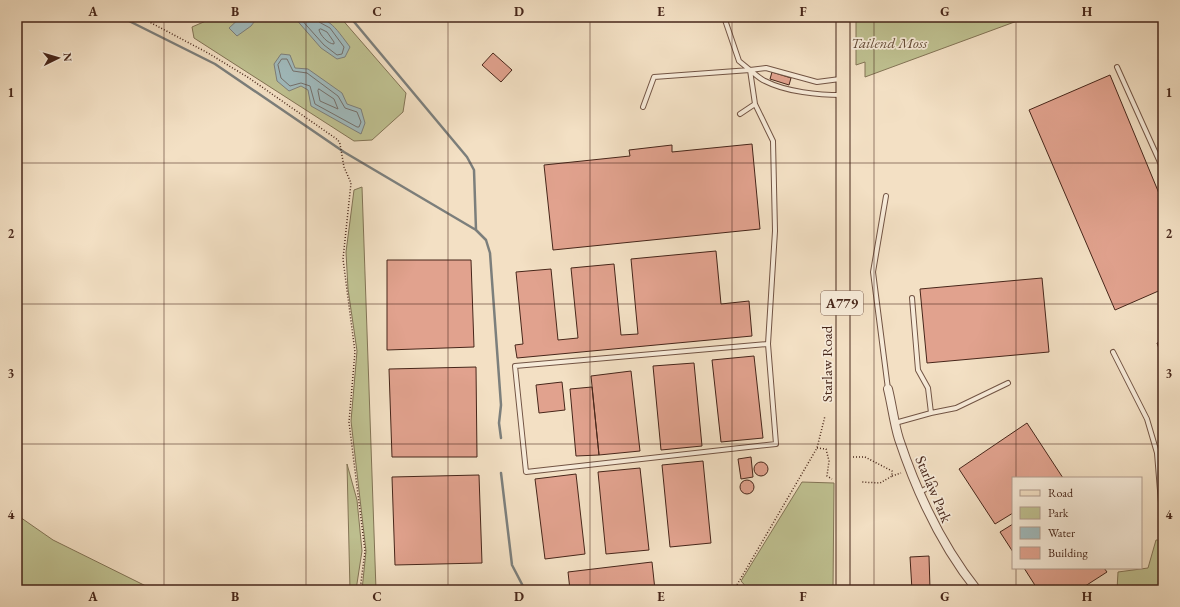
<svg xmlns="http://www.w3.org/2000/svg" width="1180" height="607" font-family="'EB Garamond',serif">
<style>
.green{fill:#bfc191;stroke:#837456}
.water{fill:#a0bbbe;stroke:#7c7f7c}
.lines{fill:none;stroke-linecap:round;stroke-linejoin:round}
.shore{stroke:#74706c;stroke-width:1}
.stream{stroke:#7c7f7c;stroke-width:2.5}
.building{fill:#e1a28e;stroke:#47261a}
.service-casing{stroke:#725444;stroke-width:6}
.minor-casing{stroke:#725444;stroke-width:10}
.primary-casing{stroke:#47261a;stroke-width:15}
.path{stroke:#47261a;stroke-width:1.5;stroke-dasharray:1 2;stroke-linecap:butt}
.service{stroke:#f7ebd9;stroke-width:4}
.minor{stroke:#f7ebd9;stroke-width:8}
.primary{stroke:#f3e0c4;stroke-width:13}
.grid{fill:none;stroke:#47261a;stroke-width:1;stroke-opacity:0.55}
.labels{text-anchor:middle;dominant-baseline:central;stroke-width:3.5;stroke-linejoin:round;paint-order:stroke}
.shield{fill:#f7ebd9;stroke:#7c6153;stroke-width:1}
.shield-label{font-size:14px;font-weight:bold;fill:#47261a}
.park-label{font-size:15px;font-style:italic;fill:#654d38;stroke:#f7ebd9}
.street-label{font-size:15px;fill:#47261a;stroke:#f7ebd9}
.neatline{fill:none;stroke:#47261a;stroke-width:1.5}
.grid-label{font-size:13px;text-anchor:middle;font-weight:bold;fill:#47261a}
</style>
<rect width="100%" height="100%" fill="#f3e0c4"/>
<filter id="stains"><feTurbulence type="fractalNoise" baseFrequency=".005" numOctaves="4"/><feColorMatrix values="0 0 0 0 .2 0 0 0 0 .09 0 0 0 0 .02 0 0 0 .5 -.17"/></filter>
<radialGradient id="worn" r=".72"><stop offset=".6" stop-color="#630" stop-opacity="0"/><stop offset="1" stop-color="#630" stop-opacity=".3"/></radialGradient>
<!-- green -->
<path class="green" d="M215,17H340L406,93L403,112L372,140L354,141L194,38L192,27Z
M856,17H1028L865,77V62L856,65Z
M362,187L376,590H362L366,551L351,421L357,351L348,289L346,252L354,190Z
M347,464L357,500L362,551L356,590H350Z
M802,482L834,483L833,590H749L741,581Z
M17,515L53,540L154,590H17Z
M1156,540H1163L1160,590H1117L1118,572L1148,568Z"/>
<!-- water -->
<path class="water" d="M241,17H258L251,26L237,36L229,28Z
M294,17C329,17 329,19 350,47L345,57L337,59L321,48Z
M281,54L290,55L295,68L308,69L342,93L347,104L361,109L365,123L361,134L311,106L308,90L301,86L289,91L277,81L274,64Z"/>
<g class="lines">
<!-- shore -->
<path class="shore" d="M299,17L324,45L337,55L342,54L344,47L330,28L319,22L317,17
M321,29L327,32L334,42V44C328,44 320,35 319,30Z
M282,59H287L293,71L307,73L338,96L345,108L357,112L361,122L359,127H357L315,104L310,86L301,83L290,86L281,78L278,65Z
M319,89L334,99L338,109L320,101L318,91Z"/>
<!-- stream -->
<path class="stream" d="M121,17L215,64L344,152L476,230
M350,17L467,157L474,170L476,230L486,240L490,253L501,405L499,423L501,438
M501,473L512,565L525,590"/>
</g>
<!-- building -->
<path class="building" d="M493,53L512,70L501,82L482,65Z
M772,72L791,78L789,85L770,79Z
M1110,75L1163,203V289L1115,310L1029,110Z
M752,144L760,229L553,250L544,165L630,156L629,150L672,145V152Z
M716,251L721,304L749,301L752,336L517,358L515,345L523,344L516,272L551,269L558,340L578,338L571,268L614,264L621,335L638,334L631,259Z
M387,260H471L474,347L387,350Z
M1042,278L1049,352L927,363L920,289Z
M1163,341V360L1157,343Z
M754,356L763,438L721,442L712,360Z
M694,363L702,446L661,450L653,366Z
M476,367L477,457H392L389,369Z
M631,371L640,451L599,455L591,376Z
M562,382L565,410L539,413L536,385Z
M592,387L599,455L576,456L570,389Z
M1027,423L1063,478H1013V513L995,524L959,469Z
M751,457L753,477L741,479L738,459Z
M703,461L711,543L670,547L662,465Z
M754 469a7 7 0 1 1 14 0a7 7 0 1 1-14 0Z
M640,468L649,550L606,554L598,472Z
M576,474L585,554L545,559L535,479Z
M479,475L482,563L395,565L392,477Z
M740 487a7 7 0 1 1 14 0a7 7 0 1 1-14 0Z
M1013,524V552L1000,532Z
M929,556L930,589L912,590L910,557Z
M652,562L655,590H570L568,572Z
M1024,568H1104L1107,572L1079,590H1038Z"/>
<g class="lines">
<defs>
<path id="service" d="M724,17L739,61L750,70L755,104L773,141L775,231L768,344L776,444L526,472L515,366L768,344
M1117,67L1163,169
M840,79L817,82L766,68L750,70C755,74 760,79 765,81C786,92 819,95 842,95
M643,107L654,77L750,70
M740,114L755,104
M886,196L873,272L888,389
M1113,352L1147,419L1157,453L1161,503H1163
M931,413L956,408L1008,383
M895,423L931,413L928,388L918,370L912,298
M920,492L935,484
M957,590L975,589"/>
<path id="minor" d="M888,389C892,405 894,423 899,439C917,493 941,545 977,590"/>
<path id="primary" d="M843,590V17"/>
</defs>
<!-- service casing -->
<use href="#service" class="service-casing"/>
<!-- minor casing -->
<use href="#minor" class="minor-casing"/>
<!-- primary casing -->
<use href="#primary" class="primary-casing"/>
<!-- path -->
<path class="path" d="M140,17L208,53L249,78L338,140L340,144L344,167L351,183L343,259L355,352L349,422L365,551L360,590
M817,448L826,449L829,461L827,476L832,479
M853,457H865L892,471V476L880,483L861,482
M892,476L901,473
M734,590L817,448L825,416"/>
<!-- service -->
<use href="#service" class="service"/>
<!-- minor -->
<use href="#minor" class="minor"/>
<!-- primary -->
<use href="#primary" class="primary"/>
</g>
<!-- grid -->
<path class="grid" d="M164,17V590M306,17V590M448,17V590M590,17V590M732,17V590M874,17V590M1016,17V478M17,163H1163M17,304H1163M17,444H1163M1016,568V590"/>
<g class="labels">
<!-- shield labels -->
<rect class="shield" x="821" y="291" width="42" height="24" rx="3"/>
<g class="shield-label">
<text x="842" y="303">A779</text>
</g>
<!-- park labels -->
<g class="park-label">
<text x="889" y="42">Tailend Moss</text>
</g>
<!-- street labels -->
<g class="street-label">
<text transform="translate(826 364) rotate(-90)">Starlaw Road</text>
<text transform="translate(934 489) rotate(67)">Starlaw Park</text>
</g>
</g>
<!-- margin -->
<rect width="1180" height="607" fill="none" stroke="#f3e0c4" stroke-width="44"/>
<!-- legend -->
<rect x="1012" y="477" width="130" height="92" fill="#f7ebd9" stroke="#b19c8d"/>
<rect x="1020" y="490" width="20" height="6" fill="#f3e0c4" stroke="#b19c8d"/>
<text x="1048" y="497" font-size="12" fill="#47261a">Road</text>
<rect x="1020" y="507" width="20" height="12" fill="#bfc191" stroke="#b19c8d"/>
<text x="1048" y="517" font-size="12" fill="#47261a">Park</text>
<rect x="1020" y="527" width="20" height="12" fill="#a0bbbe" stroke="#b19c8d"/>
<text x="1048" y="537" font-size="12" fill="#47261a">Water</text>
<rect x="1020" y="547" width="20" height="12" fill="#e1a28e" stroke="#b19c8d"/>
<text x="1048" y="557" font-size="12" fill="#47261a">Building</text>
<!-- north arrow -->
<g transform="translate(58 58) rotate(85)" stroke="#f7ebd9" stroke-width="3" paint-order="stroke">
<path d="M0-3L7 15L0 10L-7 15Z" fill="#47261a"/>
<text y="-6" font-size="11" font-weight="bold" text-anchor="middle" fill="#47261a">N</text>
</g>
<rect x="22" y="22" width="1136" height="563" class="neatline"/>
<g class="grid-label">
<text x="93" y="16">A</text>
<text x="235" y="16">B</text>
<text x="377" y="16">C</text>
<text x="519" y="16">D</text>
<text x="661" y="16">E</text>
<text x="803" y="16">F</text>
<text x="945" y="16">G</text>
<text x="1087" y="16">H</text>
<text x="11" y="97">1</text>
<text x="1169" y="97">1</text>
<text x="11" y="238">2</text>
<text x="1169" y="238">2</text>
<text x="11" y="378">3</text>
<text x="1169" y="378">3</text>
<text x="11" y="519">4</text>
<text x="1169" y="519">4</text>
<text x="93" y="601">A</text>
<text x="235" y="601">B</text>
<text x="377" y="601">C</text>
<text x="519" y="601">D</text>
<text x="661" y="601">E</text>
<text x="803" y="601">F</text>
<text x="945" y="601">G</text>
<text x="1087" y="601">H</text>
</g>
<rect width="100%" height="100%" filter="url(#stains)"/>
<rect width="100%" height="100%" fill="url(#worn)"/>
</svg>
